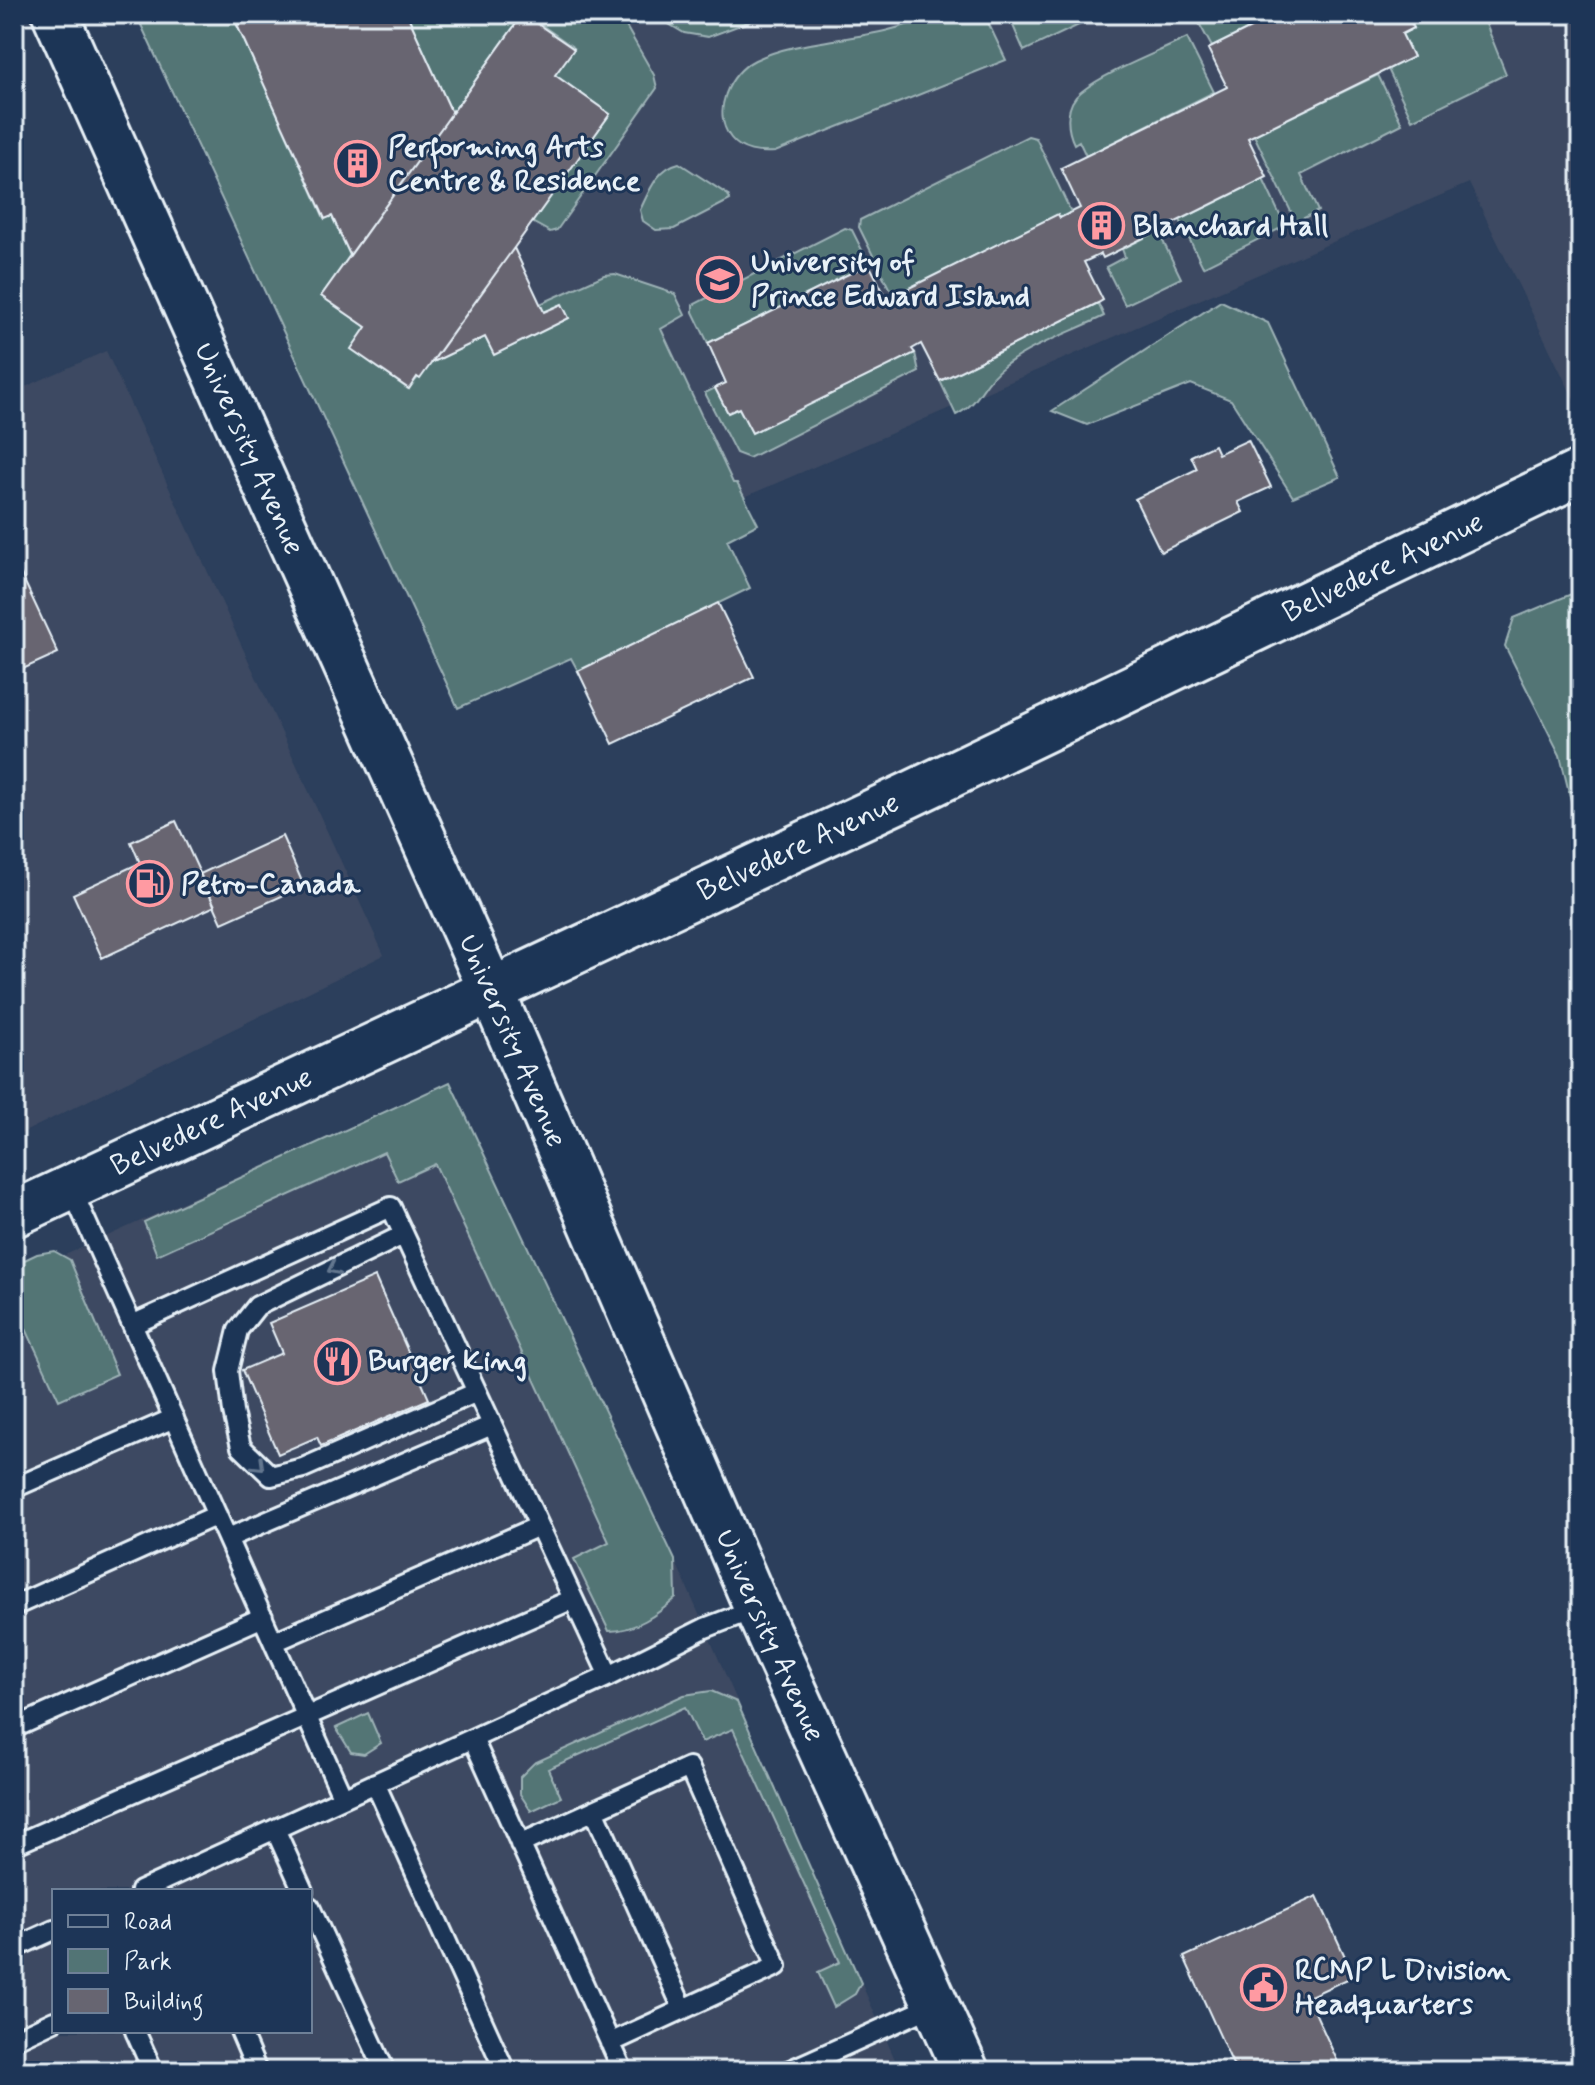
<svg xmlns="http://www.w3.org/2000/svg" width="1595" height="2085" font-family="Mynerve,sans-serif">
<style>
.built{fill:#3e4a62;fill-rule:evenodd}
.green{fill:#527475;stroke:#9db2b6;stroke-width:2}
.building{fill:#676571;stroke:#e8f1f8;stroke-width:2}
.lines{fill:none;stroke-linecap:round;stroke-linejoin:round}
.lane-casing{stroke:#e8f1f8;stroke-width:24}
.secondary-casing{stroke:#e8f1f8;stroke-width:50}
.primary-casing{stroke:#e8f1f8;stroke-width:50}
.lane{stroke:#1d3557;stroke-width:18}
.secondary{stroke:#1d3557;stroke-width:44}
.primary{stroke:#1d3557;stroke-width:44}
.oneway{stroke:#64778f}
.labels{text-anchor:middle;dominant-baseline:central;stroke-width:6;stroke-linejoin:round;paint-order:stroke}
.poi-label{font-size:30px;font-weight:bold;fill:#e8f1f8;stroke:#1d3557;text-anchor:start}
.street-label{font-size:30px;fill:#e8f1f8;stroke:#1d3557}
</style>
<rect width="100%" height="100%" fill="#2c3f5c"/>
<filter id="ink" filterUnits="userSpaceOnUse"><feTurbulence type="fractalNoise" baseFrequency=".0125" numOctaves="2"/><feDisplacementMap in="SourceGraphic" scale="16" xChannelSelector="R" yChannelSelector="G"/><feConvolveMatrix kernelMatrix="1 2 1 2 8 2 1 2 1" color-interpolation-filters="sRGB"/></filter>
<g filter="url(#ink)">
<!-- built -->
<path class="built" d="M137,14H1581V414L1469,183L689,521L436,646Z
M106,351L384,955L14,1137V392Z
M450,1082L675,1560L900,2071H14V1278ZM54,1891H310V2031H54Z"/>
<!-- green -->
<path class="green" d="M136,14H232L324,218L332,216L350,255L321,296L366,327L352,349L408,389L431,363L485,337L494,355L569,318L562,304L544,312L540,304L604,275L615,274L675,294L685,315L661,329L733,483H737L758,524L727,540L750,588L578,671L571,658L458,708Z
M407,14H523L452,113Z
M526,14H619L654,75L657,88L557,230L550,232L532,222L610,114L555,75L574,48Z
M652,14H842L751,21L708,37L684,33Z
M933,14H984L1006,60L775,152C759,153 742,152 731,138C711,112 729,73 755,60C808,35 877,43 933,14Z
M1008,14H1102L1024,51Z
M1194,14H1279L1212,47Z
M1407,14H1482L1506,74L1412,120L1388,69L1413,56L1402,34L1414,28Z
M1187,38L1214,92L1086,156L1079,141L1074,144C1066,128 1065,104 1081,92C1106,72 1157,53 1187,38Z
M1378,75L1402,124L1301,175L1318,211L1296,222L1254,135Z
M1028,136L1036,138L1071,212L1060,218L1057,215L897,294L889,288L859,227L860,220Z
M679,163L728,195L730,200L674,229L656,230L643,221L640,210C649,192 657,168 679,163Z
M1263,179L1285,226L1203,267L1180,220Z
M845,228L852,230L869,264L708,343L693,312V305Z
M1158,231L1181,278L1125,305L1106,267L1125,257L1122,249Z
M1221,301L1268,323L1340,477L1293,497L1231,400L1191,384L1087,425L1052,411Z
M1098,303L1104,316C1072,332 1031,345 1003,367C981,383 982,402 956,415L940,381Z
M915,353L919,372L749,458L736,453L705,393L715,388L728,413L739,408L752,433Z
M1581,590V1111L1578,1110L1575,817L1560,755L1505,646L1514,618Z
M450,1082L675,1560L676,1598C658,1614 635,1631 609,1631L574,1559L609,1542L435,1164L398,1181L384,1152L157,1255L144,1222Z
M54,1251L70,1260L117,1374L59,1400L21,1318L14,1321V1265L37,1254Z
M711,1691L737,1702L861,1983L855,1994L834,2007L818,1972L840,1962L733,1729L702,1742L685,1707L548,1769L561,1797L531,1811L520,1794V1777L534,1763L684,1695Z
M368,1713L381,1743L364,1754L351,1752L336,1728Z"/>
<!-- building -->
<path class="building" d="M232,14H262L237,25Z
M262,14H407L452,113L350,255L332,216L325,219L237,25Z
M523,14L574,49L555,75L610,114L420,379L417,377L409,389L351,349L366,327L321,296Z
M1279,14H1407L1414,28L1402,34L1413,57L1248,138L1267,177L1103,258L1101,254L1084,262L1103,300L1098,303L940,381L921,344L912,349L915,353L752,433L739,408L728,413L715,388L726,383L708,343L869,264L889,303L899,298L897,294L1058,214L1060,218L1080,208L1061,168L1227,87L1208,49Z
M514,248L544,312L562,304L569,318L494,355L485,337L431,363Z
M1248,440L1271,487L1238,502L1243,512L1161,552L1135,499L1197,469L1191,456L1214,445L1218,454Z
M14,559L58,653L14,673Z
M718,603L754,677L613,744L578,671Z
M176,821L215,906L102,958L73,894L140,863L131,842Z
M282,836L304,886L222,923L200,874Z
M375,1277L429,1399L321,1446L317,1437L278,1454L242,1370L282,1353L269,1323Z
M1317,1896L1354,1976L1308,1997L1342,2071H1236L1184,1957Z"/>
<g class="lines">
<defs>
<path id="lane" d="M71,1188L343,1798
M403,1235L257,1306L238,1330L228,1371L233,1412L241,1447L271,1476L303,1468L477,1392
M132,1325L391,1207L609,1676
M14,1488L174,1418
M228,1538L492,1425
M14,1606L217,1515
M274,1642L539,1526
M14,1728L263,1617
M473,1739L623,2071
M375,1783L505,2071
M594,1810L683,2009
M275,1829L303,1891
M520,1844L689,1767L777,1966L610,2043
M14,1845L573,1599
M140,1891L609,1676L705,1628L757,1608
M310,1907L385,2071
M14,1948L54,1930
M135,2031L153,2071
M240,2031L257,2071
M14,2040L54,2021
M788,2071L813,2060
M818,2071L813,2060L937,2004"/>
<g id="secondary">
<path id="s1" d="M14,1214L909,795L1581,472"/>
</g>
<g id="primary">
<path id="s2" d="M55,14L492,992L757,1608L966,2071"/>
</g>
</defs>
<!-- lane casing -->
<use href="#lane" class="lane-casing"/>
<!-- secondary casing -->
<use href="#secondary" class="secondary-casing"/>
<!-- primary casing -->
<use href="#primary" class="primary-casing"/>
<!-- lane -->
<use href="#lane" class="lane"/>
<!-- secondary -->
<use href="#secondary" class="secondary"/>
<!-- primary -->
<use href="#primary" class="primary"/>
</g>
<!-- one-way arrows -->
<defs><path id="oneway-chevron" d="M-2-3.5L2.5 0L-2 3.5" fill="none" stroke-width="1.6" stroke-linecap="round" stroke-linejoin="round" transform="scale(2)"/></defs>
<g class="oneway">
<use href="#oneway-chevron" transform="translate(333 1269) rotate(154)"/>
<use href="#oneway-chevron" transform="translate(259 1465) rotate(44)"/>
</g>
</g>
<!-- icons -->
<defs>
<symbol id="building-ring" viewBox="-11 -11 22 22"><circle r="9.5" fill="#1d3557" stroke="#ff9aa2" stroke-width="1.5"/><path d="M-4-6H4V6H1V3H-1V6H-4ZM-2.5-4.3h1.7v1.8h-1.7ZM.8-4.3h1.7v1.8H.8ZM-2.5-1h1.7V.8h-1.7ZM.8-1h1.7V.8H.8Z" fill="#ff9aa2"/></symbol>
<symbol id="university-ring" viewBox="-11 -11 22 22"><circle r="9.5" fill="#1d3557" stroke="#ff9aa2" stroke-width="1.5"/><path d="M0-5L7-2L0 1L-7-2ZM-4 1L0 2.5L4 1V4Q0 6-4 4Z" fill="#ff9aa2"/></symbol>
<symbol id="fuel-ring" viewBox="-11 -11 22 22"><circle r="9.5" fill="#1d3557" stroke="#ff9aa2" stroke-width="1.5"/><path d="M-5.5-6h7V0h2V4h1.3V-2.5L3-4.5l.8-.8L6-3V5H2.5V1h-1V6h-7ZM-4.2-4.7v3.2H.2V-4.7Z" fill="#ff9aa2"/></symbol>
<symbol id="restaurant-ring" viewBox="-11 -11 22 22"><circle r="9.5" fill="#1d3557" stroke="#ff9aa2" stroke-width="1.5"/><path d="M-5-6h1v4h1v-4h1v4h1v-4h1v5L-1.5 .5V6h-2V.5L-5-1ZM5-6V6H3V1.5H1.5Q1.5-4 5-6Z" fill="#ff9aa2"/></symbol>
<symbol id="civic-ring" viewBox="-11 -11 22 22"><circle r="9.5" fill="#1d3557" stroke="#ff9aa2" stroke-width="1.5"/><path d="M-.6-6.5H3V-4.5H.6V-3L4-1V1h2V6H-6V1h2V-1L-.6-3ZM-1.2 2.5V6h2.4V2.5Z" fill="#ff9aa2"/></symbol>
</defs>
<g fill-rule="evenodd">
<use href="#building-ring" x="332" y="138" width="51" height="51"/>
<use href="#building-ring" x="1076" y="200" width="51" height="51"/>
<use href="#university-ring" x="694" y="254" width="51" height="51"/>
<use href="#fuel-ring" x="124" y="858" width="51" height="51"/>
<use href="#restaurant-ring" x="312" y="1336" width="51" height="51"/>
<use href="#civic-ring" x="1238" y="1962" width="51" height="51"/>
</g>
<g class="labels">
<!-- poi labels -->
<g class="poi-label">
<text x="388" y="147">Performing Arts<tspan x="388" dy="34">Centre &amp; Residence</tspan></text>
<text x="1133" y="226">Blanchard Hall</text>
<text x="751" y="262">University of<tspan x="751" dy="34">Prince Edward Island</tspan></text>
<text x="181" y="884">Petro-Canada</text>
<text x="368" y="1361">Burger King</text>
<text x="1295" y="1970">RCMP L Division<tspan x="1295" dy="34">Headquarters</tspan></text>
</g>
<!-- street labels -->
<g class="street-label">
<text stroke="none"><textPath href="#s2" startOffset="476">University Avenue</textPath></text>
<text stroke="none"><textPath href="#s1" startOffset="1514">Belvedere Avenue</textPath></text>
<text stroke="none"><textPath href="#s1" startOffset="866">Belvedere Avenue</textPath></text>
<text stroke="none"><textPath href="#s2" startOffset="1124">University Avenue</textPath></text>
<text stroke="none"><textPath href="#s1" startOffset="218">Belvedere Avenue</textPath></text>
<text stroke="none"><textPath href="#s2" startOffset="1772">University Avenue</textPath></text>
</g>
</g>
<!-- margin -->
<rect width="1595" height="2085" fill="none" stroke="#1d3557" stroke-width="48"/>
<rect x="24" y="24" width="1547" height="2037" fill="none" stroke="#e8f1f8" stroke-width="3" filter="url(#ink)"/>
<!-- legend -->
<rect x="52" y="1889" width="260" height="144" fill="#1d3557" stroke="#6e8097" stroke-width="2"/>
<rect x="68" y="1915" width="40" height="12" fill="#1d3557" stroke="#6e8097" stroke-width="2"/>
<text x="124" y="1929" font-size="24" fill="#e8f1f8">Road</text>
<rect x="68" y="1949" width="40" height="24" fill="#527475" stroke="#6e8097" stroke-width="2"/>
<text x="124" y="1969" font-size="24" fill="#e8f1f8">Park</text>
<rect x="68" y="1989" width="40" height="24" fill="#676571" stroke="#6e8097" stroke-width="2"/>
<text x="124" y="2009" font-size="24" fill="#e8f1f8">Building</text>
</svg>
